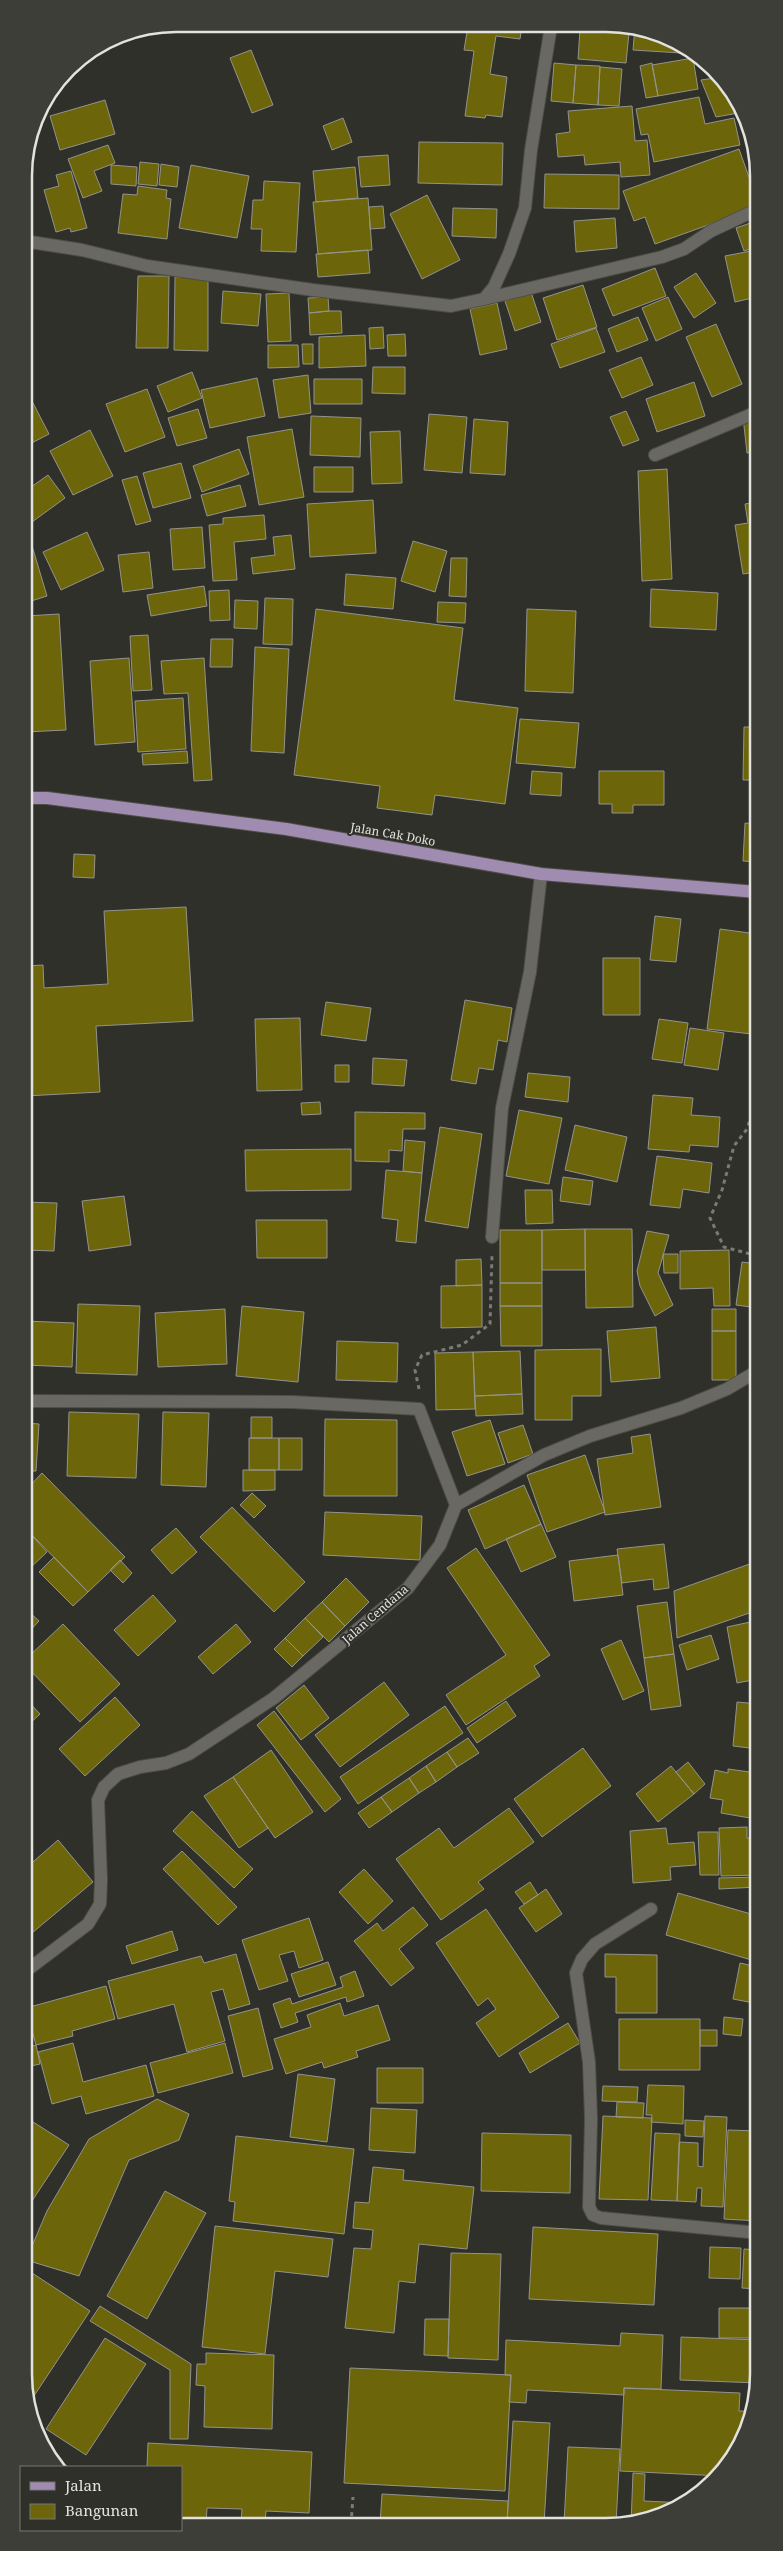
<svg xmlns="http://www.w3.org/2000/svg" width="783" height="2551" font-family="'Noto Serif',serif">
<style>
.building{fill:#6c650a;stroke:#93938c}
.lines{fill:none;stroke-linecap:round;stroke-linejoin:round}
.minor-casing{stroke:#4d4d47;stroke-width:14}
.primary-casing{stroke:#4d4d47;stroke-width:14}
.path{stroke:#7b7b76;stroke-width:3;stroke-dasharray:4 4;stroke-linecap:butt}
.minor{stroke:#696862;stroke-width:12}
.primary{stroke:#a08bb1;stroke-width:12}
.labels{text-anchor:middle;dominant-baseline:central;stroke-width:4;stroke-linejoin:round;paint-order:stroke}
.street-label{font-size:12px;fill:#e2e2de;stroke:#30302a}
.rim{fill:none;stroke:#e2e2de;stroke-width:2.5}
</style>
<rect width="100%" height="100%" fill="#30302a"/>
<!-- building -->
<path class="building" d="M224,24H242L226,30Z
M468,26H522L520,39L496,36L490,74L507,77L502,117L486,115L485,118L465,116L474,51L464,50Z
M635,27L682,44L681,53L633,50Z
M580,30L629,33L626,63L578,59Z
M251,50L273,105L252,113L230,58Z
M693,58L698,89L658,96L652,65Z
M554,63L576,65L573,103L551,101Z
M652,63L658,96L646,98L640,66Z
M576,65L600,66L598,105L573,103Z
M600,67L622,69L619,106L598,105Z
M721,77L743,108L744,112L716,117L701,80Z
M58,83L61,91L51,95Z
M699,97L705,124L734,118L740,145L654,162L648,134L641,135L636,109Z
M105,100L115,134L60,150L50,116Z
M632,106L635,141L647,140L650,175L621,177L620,162L585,165L584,155L558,157L556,134L570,132L568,111Z
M343,118L352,142L332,150L323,126Z
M751,131L756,147V156H752Z
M419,142L503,143L502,185L418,183Z
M108,145L115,163L94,171L102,191L83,198L68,159Z
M739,149L756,197V208L655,244L645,217L634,221L623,191Z
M388,155L390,185L361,187L358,157Z
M140,162L159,164L157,186L138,184Z
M161,164L179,167L177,187L159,185Z
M111,165L137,167L136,186L111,184Z
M191,165L249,176L237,238L179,228Z
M355,167L358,198L316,202L313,171Z
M71,171L87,228L71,232L70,228L56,232L44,190L59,186L56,175Z
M545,174L619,175V209L544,208Z
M264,181L300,183L296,252L261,251L262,229H251L253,200H263Z
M138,186L167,190L166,198L171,199L167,239L118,233L123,194L137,195Z
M427,195L460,260L422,279L390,214Z
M368,198L372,250L318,254L313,202Z
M383,206L385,228L370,229L369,207Z
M453,208L497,209L496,238L452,236Z
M615,218L617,248L576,252L574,221Z
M756,221V247L744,251L736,228Z
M368,250L370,273L318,277L316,254Z
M756,250L757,297L735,302L725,256Z
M655,268L666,296L613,316L602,289Z
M696,273L716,303L694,318L674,287Z
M138,276H169L168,348H136Z
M175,277L208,278V351L174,350Z
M583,285L597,327L557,340L543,298Z
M223,291L261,294L258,326L221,323Z
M531,292L541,322L515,331L505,301Z
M289,293L291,341L268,342L266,294Z
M328,297L329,311L309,313L308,298Z
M668,297L682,329L656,341L642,308Z
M497,303L507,349L480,355L470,309Z
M329,311H341L342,333L310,335L309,313Z
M638,317L648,340L617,352L608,329Z
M716,324L742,384L712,397L686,337Z
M383,327L384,348L370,349L369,328Z
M596,328L605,352L560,368L551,344Z
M405,334L406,356H388L387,335Z
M365,335L366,366L319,368V337Z
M302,344H313V364H303Z
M268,345H298L299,367L268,368Z
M641,357L653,385L622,398L609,370Z
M373,367H405V394L372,393Z
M192,372L202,398L168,412L157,386Z
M308,375L311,413L279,418L273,380Z
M257,378L265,416L210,428L201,390Z
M314,379H362V404H314Z
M694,382L705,416L657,432L646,399Z
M147,389L165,437L125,452L106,404Z
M32,401L49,434L24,447V405Z
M198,409L207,438L177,446L168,418Z
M626,411L639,440L623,446L610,417Z
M429,414L467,417L462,473L424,470Z
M311,416L361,418L360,457L310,455Z
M757,416V452L747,453L743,417Z
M474,419L508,422L505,475L470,473Z
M292,429L304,497L259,505L247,437Z
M90,430L113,476L73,495L50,451Z
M400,431L402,483L372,484L370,432Z
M239,449L249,474L202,492L193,466Z
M181,463L191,498L153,508L143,473Z
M314,467H353V492H314Z
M667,469L672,579L642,581L638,471Z
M48,475L65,498L32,522L24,512V492Z
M137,476L151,521L136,525L122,480Z
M240,485L246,506L207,516L201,495Z
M373,500L376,553L310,557L307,504Z
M757,502V572L743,574L735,525L748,523L745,504Z
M264,515L266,539L234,542L237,580L213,581L209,525L223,524V518Z
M202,527L205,568L173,570L170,529Z
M27,529L47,596L25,603L24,530Z
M87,532L104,570L61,590L43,552Z
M291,535L295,569L253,574L251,558L275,555L273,537Z
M413,541L447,551L435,592L401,581Z
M149,552L153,588L123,592L118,555Z
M451,558H467L466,597L449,596Z
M346,574L396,578L393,609L344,605Z
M204,586L207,606L151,616L147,595Z
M651,589L718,593L716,630L650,627Z
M229,590L230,620L210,621L209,591Z
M265,598L293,599L292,645L263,644Z
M235,600L258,601L257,629L234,628Z
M438,602L466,603L465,623L437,622Z
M316,609L463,628L454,700L518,708L505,804L435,795L432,815L377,808L380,786L294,775Z
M527,609L576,611L573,693L525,691Z
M59,614L66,730L25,732V665H29L26,616Z
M148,635L152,690L133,691L130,636Z
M211,639H233L232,667H210Z
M255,647L289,649L284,753L251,751Z
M129,658L135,742L95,745L90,661Z
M204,658L212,780L194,781L188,693L164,694L161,661Z
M183,698L186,749L138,752L135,701Z
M520,719L579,723L575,768L516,763Z
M744,727H757V780H743Z
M187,751L188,763L143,765L142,754Z
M532,771L562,773L561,796L530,794Z
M599,771H664V805H633V813H612V804H599Z
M745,823L757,824V862L743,861Z
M74,854L95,855L94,878L73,877Z
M186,907L193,1021L96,1026L100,1092L25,1096V966L43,965L44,988L108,984L104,911Z
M655,916L681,919L676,962L650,960Z
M720,929L757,934V1001L752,1034L707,1029Z
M603,958H640V1015H603Z
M465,1000L512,1008L507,1042L498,1040L493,1070L479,1068L476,1084L451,1080Z
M326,1002L371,1008L366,1041L321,1035Z
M300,1018L302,1090L257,1091L255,1019Z
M659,1019L688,1023L682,1063L652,1059Z
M690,1028L724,1033L718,1070L684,1065Z
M373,1058L407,1060L404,1086L372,1084Z
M335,1065H349V1082H335Z
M528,1073L570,1077L568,1102L525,1097Z
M653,1095L693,1098L691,1115L720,1117L718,1147L690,1145L689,1152L648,1149Z
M320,1102L321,1114L302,1115L301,1103Z
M519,1110L562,1118L549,1184L506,1176Z
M355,1112L425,1113V1129H403L402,1151L389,1150V1162L355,1161Z
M575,1125L627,1137L617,1182L565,1170Z
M440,1127L482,1134L468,1228L425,1221Z
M405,1140L425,1142L422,1173L403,1171Z
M351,1149V1190L246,1191L245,1150Z
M657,1156L712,1163L709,1193L683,1189L680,1208L650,1205Z
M386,1170L422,1173L416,1243L396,1241L398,1220L382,1218Z
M563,1177L593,1181L590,1205L560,1201Z
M525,1190H552L553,1223L526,1224Z
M124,1196L131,1245L89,1251L82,1201Z
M25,1202L57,1203L54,1251L25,1250Z
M256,1220H327V1258H257Z
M585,1229V1270H542V1230Z
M585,1229H632L633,1307L586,1308Z
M500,1230H542V1283H500Z
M647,1231L669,1235L658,1273L673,1305L655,1316L640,1286L637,1271Z
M729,1250L730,1306H714L713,1288L680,1289V1251Z
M663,1254H678V1273H664Z
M481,1259L482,1285L456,1286V1260Z
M742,1262L758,1264V1308L736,1305Z
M500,1283H542V1306H500Z
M482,1285V1327L441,1328V1286Z
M78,1304L140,1306L137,1375L76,1373Z
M242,1306L304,1312L298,1382L236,1376Z
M500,1306H542V1346H501Z
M225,1309L227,1364L158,1367L155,1313Z
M712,1309H736V1331H712Z
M25,1321L74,1323L72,1367L25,1365Z
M656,1327L660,1378L611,1382L607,1331Z
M712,1331H736V1380H712Z
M337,1341L398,1343L397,1382L336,1380Z
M601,1349V1396H572V1420H535V1350Z
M520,1351L522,1394L475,1396L473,1352Z
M473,1352L475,1409L436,1410L435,1353Z
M522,1394L523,1414L476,1416L475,1396Z
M69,1412L139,1414L136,1478L67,1476Z
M163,1412L209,1413L206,1487L161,1485Z
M251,1417H272V1438H251Z
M325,1419L397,1420V1496H324Z
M490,1420L505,1464L467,1476L452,1432Z
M26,1423L39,1424L36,1471H26Z
M523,1425L533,1454L508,1463L498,1433Z
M650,1434L661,1507L605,1515L597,1459L633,1453L631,1437Z
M249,1438H279V1470H249Z
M279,1438H302V1470H279Z
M585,1455L605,1512L547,1532L527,1475Z
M243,1470H275V1490L243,1491Z
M42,1473L125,1557L88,1592L26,1529V1490Z
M524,1485L541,1524L485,1549L468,1510Z
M252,1493L266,1506L254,1518L240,1505Z
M232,1507L305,1582L274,1612L200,1537Z
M325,1512L422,1516L420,1560L323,1555Z
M541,1524L556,1557L521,1572L506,1539Z
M176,1528L197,1552L172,1574L151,1550Z
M26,1529L47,1552L29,1569L26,1566Z
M664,1544L669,1588L654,1590L653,1579L622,1583L617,1549Z
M476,1548L550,1655L534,1666L540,1676L466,1725L446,1695L506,1655L447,1568Z
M618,1555L623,1595L574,1601L569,1561Z
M54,1557L88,1592L73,1606L39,1572Z
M120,1560L132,1573L123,1583L110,1570Z
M758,1561V1610L677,1638L674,1591Z
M346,1578L369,1602L345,1626L322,1602Z
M153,1595L176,1621L138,1656L114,1630Z
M322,1602L345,1626L329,1642L305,1618Z
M667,1602L674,1654L644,1658L637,1606Z
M26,1609L39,1621L26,1635Z
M305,1618L323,1637L303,1656L285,1638Z
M755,1621L758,1637V1679L737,1683L727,1627Z
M63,1624L120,1684L80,1722L26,1666V1659Z
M236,1624L251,1642L213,1674L198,1657Z
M711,1635L719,1659L687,1670L679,1645Z
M285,1638L303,1656L292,1667L274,1649Z
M621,1640L644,1691L623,1700L601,1649Z
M674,1654L681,1706L651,1710L644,1658Z
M384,1682L409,1715L340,1767L315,1735Z
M304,1685L329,1718L301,1740L276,1708Z
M115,1697L140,1725L85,1776L59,1749Z
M26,1699L40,1714L26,1727Z
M506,1701L516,1716L477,1743L467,1728Z
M737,1702L758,1704V1749L733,1746Z
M445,1706L463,1733L358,1804L340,1777Z
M274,1711L341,1799L325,1812L257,1725Z
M468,1738L479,1753L457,1767L447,1752Z
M583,1748L611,1786L542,1837L514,1799Z
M271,1750L313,1812L275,1838L233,1777Z
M447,1752L457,1767L436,1782L426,1766Z
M688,1762L705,1784L694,1794L676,1772Z
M426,1766L436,1782L419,1793L409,1778Z
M671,1766L694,1794L658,1822L636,1794Z
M728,1769L757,1773L750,1818L721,1813L723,1800L710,1798L715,1770L728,1773Z
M233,1777L268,1828L239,1848L204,1796Z
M409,1778L419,1793L392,1812L381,1797Z
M381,1797L392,1812L369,1828L358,1813Z
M509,1808L534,1842L478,1882L484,1889L441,1920L396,1859L439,1828L454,1848Z
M192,1811L253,1869L234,1888L173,1831Z
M747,1827V1838H758V1875L721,1876L719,1828Z
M666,1828L668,1844L694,1842L696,1865L670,1867L671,1880L633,1883L630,1831Z
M698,1832H718L719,1875H700Z
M58,1840L93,1882L26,1938V1868Z
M182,1851L237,1907L218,1925L163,1869Z
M364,1869L393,1901L368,1924L339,1892Z
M758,1877V1887L719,1889V1878Z
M530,1882L538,1895L524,1904L515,1892Z
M546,1889L562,1914L536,1932L519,1908Z
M678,1893L758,1916V1949L755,1961L666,1935Z
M413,1907L428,1925L399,1949L414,1968L391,1986L354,1941L377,1923L383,1931Z
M486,1909L559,2017L499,2057L476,2023L496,2009L488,1998L478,2006L436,1943Z
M309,1918L323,1960L299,1968L294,1951L279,1955L288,1981L259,1990L242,1940Z
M172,1931L178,1950L132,1964L126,1946Z
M236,1954L250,2004L229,2010L223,1989L211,1992L225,2041L187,2052L174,2004L118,2019L108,1981L201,1956L204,1963Z
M605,1954L657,1955V2013H616V1977H605Z
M328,1962L336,1985L299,1997L291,1974Z
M740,1963L758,1967L759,2004L733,1999Z
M355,1971L364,1996L347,2002L346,1997L295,2013L298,2022L281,2028L273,2004L290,1998L292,2004L343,1987L340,1977Z
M106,1986L115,2019L72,2031L73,2036L36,2045L26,2008Z
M340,2003L344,2016L378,2005L390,2040L356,2051L358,2057L324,2068L322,2062L286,2074L274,2039L311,2027L307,2015Z
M258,2008L273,2069L243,2077L228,2016Z
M724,2017L743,2019L741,2036L723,2034Z
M619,2019H700V2070H619Z
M568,2023L580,2043L530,2073L519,2053Z
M700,2030H717V2046H700Z
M73,2043L83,2082L146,2065L154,2096L86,2114L81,2096L52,2104L38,2052Z
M225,2043L233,2073L158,2093L150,2063Z
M36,2045L40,2064L26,2067V2048Z
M377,2068H423V2103H377Z
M298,2074L335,2079L327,2142L290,2137Z
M648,2085L684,2086L683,2124L651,2122L652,2115H646Z
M603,2086L638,2087L637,2102L602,2101Z
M157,2099L189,2114L179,2140L129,2160L79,2276L26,2260L47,2211L89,2139Z
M617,2102L644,2103L643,2118L616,2117Z
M371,2108L417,2110L415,2153L369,2150Z
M603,2116L652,2118L648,2200L599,2199Z
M705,2116L727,2117L723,2207L701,2206L702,2188H697L696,2202L677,2201L679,2142L698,2143V2166L703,2167Z
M27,2118L69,2145L26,2210V2119Z
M685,2120L704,2121L703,2137L685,2136Z
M728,2130L759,2131V2221L724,2219Z
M482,2133L571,2135L570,2193L481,2191Z
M655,2133L680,2134L677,2201L651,2200Z
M236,2136L354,2149L344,2234L233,2221L235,2202L229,2201Z
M373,2167L404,2170L403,2180L474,2187L467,2249L419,2244L415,2283L399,2281L394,2333L345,2328L354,2248L371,2249L373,2230L353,2228L355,2202L369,2203Z
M165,2191L206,2213L147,2319L107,2296Z
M215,2226L333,2239L328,2277L275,2271L265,2354L202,2347Z
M533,2227L658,2234L654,2305L529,2299Z
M710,2247L741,2248L740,2279L709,2278Z
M744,2249L759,2250V2289L742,2288Z
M451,2253L501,2254L498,2360L448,2358Z
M26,2269L90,2311L28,2405L27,2404Z
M100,2306L191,2364L188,2439H170V2370L90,2321Z
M719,2308H759V2338H719Z
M425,2319H449L448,2356L424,2355Z
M621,2333L663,2335L661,2389L624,2388V2395L527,2390L526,2403L509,2402L511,2375H505L506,2340L620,2346Z
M681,2337L759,2340V2383L680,2380Z
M105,2338L146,2364L86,2455L46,2429Z
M206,2353L274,2355L272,2429L204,2427L205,2386L196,2385L197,2364H206Z
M350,2368L511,2375L505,2491L344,2483Z
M624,2388L740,2393L739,2411H753L748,2433L721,2476L620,2471Z
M513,2421L550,2423L544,2524H507Z
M148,2443L312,2452L309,2513L266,2511L265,2523L241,2522L242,2509L207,2508L206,2524H181V2467H147Z
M568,2447L620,2449L616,2524H564Z
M633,2473L645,2474L644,2501L687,2503L662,2515L645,2514V2521L631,2524Z
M382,2494L508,2501L507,2524H380Z"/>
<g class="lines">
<defs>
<path id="minor" d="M24,241L82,250L147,266L313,290L451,306L484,299L494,287L509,254L525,208L531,150L551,26
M484,299L662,257L684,249L711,231L756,210
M655,455L757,412
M492,1237L502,1108L530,972L541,874
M25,1401L293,1402L419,1409L456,1505L440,1545L408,1588L274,1698L189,1754L166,1763L140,1767L118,1774L104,1787L98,1800L101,1880L100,1904L88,1924L26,1971
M456,1505L544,1455L590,1436L681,1408L727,1389L754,1373L758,1368
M651,1909L595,1944L582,1959L576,1973L589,2062L591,2119L589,2207L593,2215L601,2218L759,2233"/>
<path id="primary" d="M25,798H47L286,829L541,874L757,892"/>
</defs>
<!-- minor casing -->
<use href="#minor" class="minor-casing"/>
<!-- primary casing -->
<use href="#primary" class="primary-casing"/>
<!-- path -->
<path class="path" d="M757,1099L747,1129L734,1146L722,1190L710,1218L724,1247L758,1256
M419,1389L415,1370L422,1355L462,1345L490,1324L492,1255
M351,2524L353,2497"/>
<!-- minor -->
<use href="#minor" class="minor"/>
<!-- primary -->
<use href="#primary" class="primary"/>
</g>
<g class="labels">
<!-- street labels -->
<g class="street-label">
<text transform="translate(393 834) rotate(10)">Jalan Cak Doko</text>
<text transform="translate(375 1614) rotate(-41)">Jalan Cendana</text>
</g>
</g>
<!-- crop -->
<path d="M0 0H783V2551H0ZM176 32H606A144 144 0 0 1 750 176V2374A144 144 0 0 1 606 2518H176A144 144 0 0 1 32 2374V176A144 144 0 0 1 176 32Z" fill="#3e3e38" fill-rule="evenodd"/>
<path class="rim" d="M176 32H606A144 144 0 0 1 750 176V2374A144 144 0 0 1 606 2518H176A144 144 0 0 1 32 2374V176A144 144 0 0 1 176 32Z"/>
<!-- legend -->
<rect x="20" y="2466" width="162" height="65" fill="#30302a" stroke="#777772"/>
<rect x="30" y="2482" width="25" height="8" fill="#a08bb1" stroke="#777772"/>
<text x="65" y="2491" font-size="15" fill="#e2e2de">Jalan</text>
<rect x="30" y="2504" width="25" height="15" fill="#6c650a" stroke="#777772"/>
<text x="65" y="2516" font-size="15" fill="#e2e2de">Bangunan</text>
</svg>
